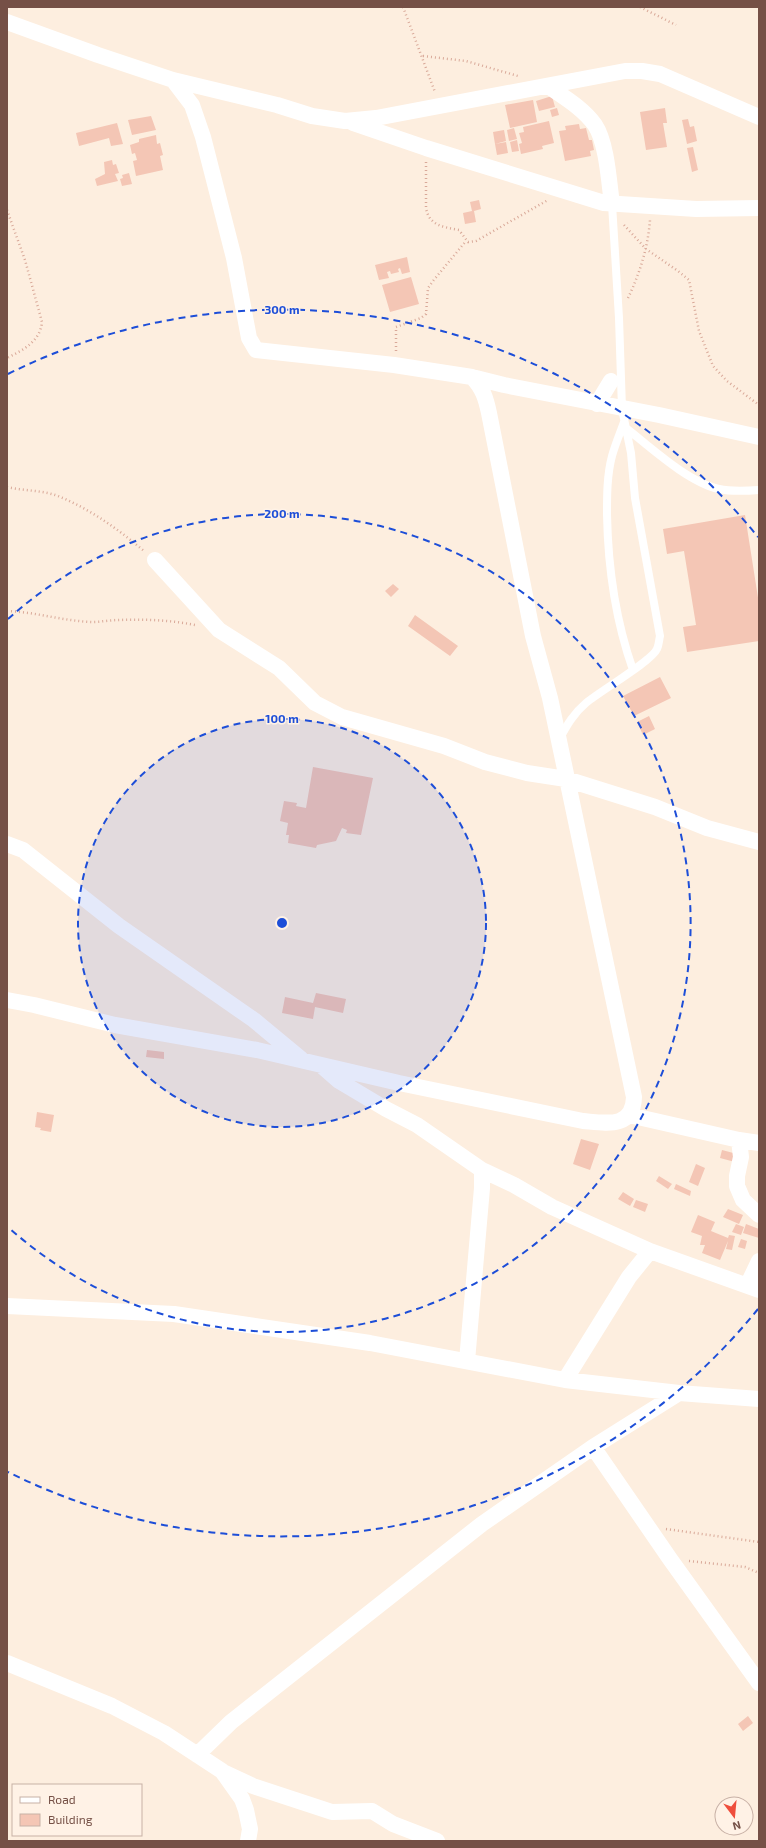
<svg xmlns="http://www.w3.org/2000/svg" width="766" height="1848" font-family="'Exo 2',sans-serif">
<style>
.building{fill:#f4c6b5}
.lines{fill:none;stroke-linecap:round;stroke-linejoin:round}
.path{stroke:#d9a999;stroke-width:2.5;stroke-dasharray:1 3;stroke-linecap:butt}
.lane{stroke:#fff;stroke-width:8}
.street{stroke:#fff;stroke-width:16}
.ring{fill:none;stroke:#1d4ed8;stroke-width:2;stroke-dasharray:7 5}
.centre{fill:#1d4ed8;stroke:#fff2e6;stroke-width:2}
.ring-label{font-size:12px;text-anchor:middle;font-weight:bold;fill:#1d4ed8;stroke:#fff2e6;stroke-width:3;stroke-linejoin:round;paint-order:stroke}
</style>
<rect width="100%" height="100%" fill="#fdeedf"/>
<!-- building -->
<path class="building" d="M552,96L555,107L539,111L536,101Z
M533,100L537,122L510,128L505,105Z
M557,108L559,115L552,117L550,110Z
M665,108L667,123H663L667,147L646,150L640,112Z
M151,116L156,130L132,135L128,120Z
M688,119L690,127L694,126L697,141L687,144L682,120Z
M549,121L554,143L542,146L543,149L521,154L519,144L522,143L519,133L524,132L523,127Z
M117,123L123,144L111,146L109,138L79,146L76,133Z
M579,124L580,129L586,128L589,140H592L594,150L590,151L591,156L565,161L559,131L566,130L565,126Z
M514,128L517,139L509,141L507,130Z
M504,130L506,141L495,144L493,132Z
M156,135L157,144L160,143L163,155L160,156L163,170L136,176L133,161L137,160L135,153L132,154L130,145L139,142V139Z
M517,140L519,151L512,152L510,142Z
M506,142L508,153L497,155L495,144Z
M693,147L698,170L692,172L687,148Z
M112,160L113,165L116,164L119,173L115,174L118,181L97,186L95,179L105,174L104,162Z
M129,173L132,184L122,186L120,179L123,178L122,175Z
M479,200L481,209L474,211L476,222L465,224L463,213L472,211L470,202Z
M407,257L410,272L402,274L400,268L398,269L399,272L391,274L390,271L387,272L389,278L379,280L375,265Z
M411,277L419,304L390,312L382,285Z
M745,515L759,604V641L687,652L683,627L696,625L684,551L667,554L663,529Z
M393,584L399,589L391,597L385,591Z
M415,615L458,646L450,656L408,626Z
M660,677L671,698L634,716L623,696Z
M649,716L655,729L643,735L637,722Z
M313,767L373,778L361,835L346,833L347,830L342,828L336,841L317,845L316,848L288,843L289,835H286L288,823L280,821L284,801L297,803L296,806L306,808Z
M316,993L346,999L343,1013L315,1007L313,1019L282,1013L285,997L313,1003Z
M147,1050L164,1052V1059L146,1057Z
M37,1112L54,1115L51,1132L40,1130L41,1128L35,1127Z
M581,1139L599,1144L590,1170L573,1164Z
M722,1150L737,1154L735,1162L720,1158Z
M696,1164L705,1168L698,1186L689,1182Z
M659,1176L672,1184L668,1189L656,1181Z
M676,1184L691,1191L690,1196L674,1189Z
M623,1192L634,1199L630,1206L618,1199Z
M636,1200L648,1204L645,1212L633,1207Z
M728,1209L743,1215L739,1224L723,1217Z
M698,1215L715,1222L711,1231L728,1238L729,1235L735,1236L732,1250L726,1249L728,1241L720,1260L702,1253L705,1245H700L702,1236L691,1232Z
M736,1224L744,1227L741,1235L732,1232Z
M746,1224L759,1229V1238L743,1233Z
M741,1239L747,1241L745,1249L738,1247Z
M748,1716L753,1723L743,1731L738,1724Z"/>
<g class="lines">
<!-- path -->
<path class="path" d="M403,7L435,92
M640,7L676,25
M423,56L466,61L518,76
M426,162V208C429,226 444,227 459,230L468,242L476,241L548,200
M7,210L25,260L42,322C40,342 23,350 7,358
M624,225L646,249L678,271L689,280L699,331L713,366L727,381L759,405
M628,298C640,273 648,247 650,220
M396,351V327L421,318L426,314L428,288L433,281L466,241
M7,487C24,491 42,490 58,496C90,509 118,529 144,551
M7,611C36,612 63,621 92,622C101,622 110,620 119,620C144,619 170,620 195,625
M666,1529L759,1542
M689,1561L745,1567L759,1573"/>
<!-- lane -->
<path class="lane" d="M624,422C620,433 615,445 612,456C607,475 607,495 607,514C608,568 615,619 633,670
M626,428C650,447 689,483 719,489C732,492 746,491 759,490
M560,738C567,725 574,713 586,703C600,691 652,661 657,649C659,645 659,640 660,636L635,498L631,453L622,409L619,318L612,204"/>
<!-- street -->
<path class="street" d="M7,22L98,55L173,80L277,105L312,116L345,121L376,118L625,71H642L660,74L759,117
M173,80L192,105L203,137L234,258L249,338L256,350L394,365L472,377L504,385L659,415L759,437
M548,86C564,97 584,109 595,125C607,143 609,183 612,204
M353,123L426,148L604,203L696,209L759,208
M597,404L611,381
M155,560L219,630L279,668L315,703L342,717L444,746L485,762L527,773L566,779L655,807L707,828L759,842
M7,844L23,850L119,926L254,1020L301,1059
M7,1000L34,1005L115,1025L257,1050L399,1083L583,1121C606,1123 633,1129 634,1097L550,698L533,636L489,413C486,399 483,388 472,377
M323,1067L339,1081L386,1109L417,1125L482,1170L514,1185L552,1207L650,1251L759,1290
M629,1115L739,1140L759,1143
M739,1140L741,1157L737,1176V1186L743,1200L759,1215
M749,1282L759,1261
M7,1306L174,1314L370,1343L565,1380L679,1393L759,1399
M467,1361L482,1188V1170
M565,1380L629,1277L650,1251
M593,1447L670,1559L759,1683
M7,1663L112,1706L164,1733L222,1771L242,1799L246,1810L250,1829L248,1841
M197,1755L231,1722L482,1524L593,1447L679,1393
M223,1772L253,1786L332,1812L372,1811L393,1824L437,1841"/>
</g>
<!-- distance rings -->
<circle cx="282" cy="923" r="204" fill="#1d4ed8" fill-opacity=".12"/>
<g class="ring">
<circle cx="282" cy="923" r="204"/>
<path d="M8 619A409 409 0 1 1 8 1227"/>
<path d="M758 1309A613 613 0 0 1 8 1472M8 374A613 613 0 0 1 758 537"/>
</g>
<circle cx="282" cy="923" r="6" class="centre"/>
<g class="ring-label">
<text x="282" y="314">300 m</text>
<text x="282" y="518">200 m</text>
<text x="282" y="723">100 m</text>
</g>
<!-- border -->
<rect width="766" height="1848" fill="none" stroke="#755046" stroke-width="16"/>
<!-- legend -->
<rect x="12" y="1784" width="130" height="52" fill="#fff2e6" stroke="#c8b1a6"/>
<rect x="20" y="1797" width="20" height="6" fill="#ffffff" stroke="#c8b1a6"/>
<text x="48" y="1804" font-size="12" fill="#755046">Road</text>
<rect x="20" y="1814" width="20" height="12" fill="#f4c6b5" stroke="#c8b1a6"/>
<text x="48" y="1824" font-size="12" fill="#755046">Building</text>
<!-- north arrow -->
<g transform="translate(734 1816) rotate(164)"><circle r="19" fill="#fff2e6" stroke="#c8b1a6"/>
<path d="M0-3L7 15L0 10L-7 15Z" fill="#ef4e3c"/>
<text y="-6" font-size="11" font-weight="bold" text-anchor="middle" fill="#755046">N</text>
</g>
</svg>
